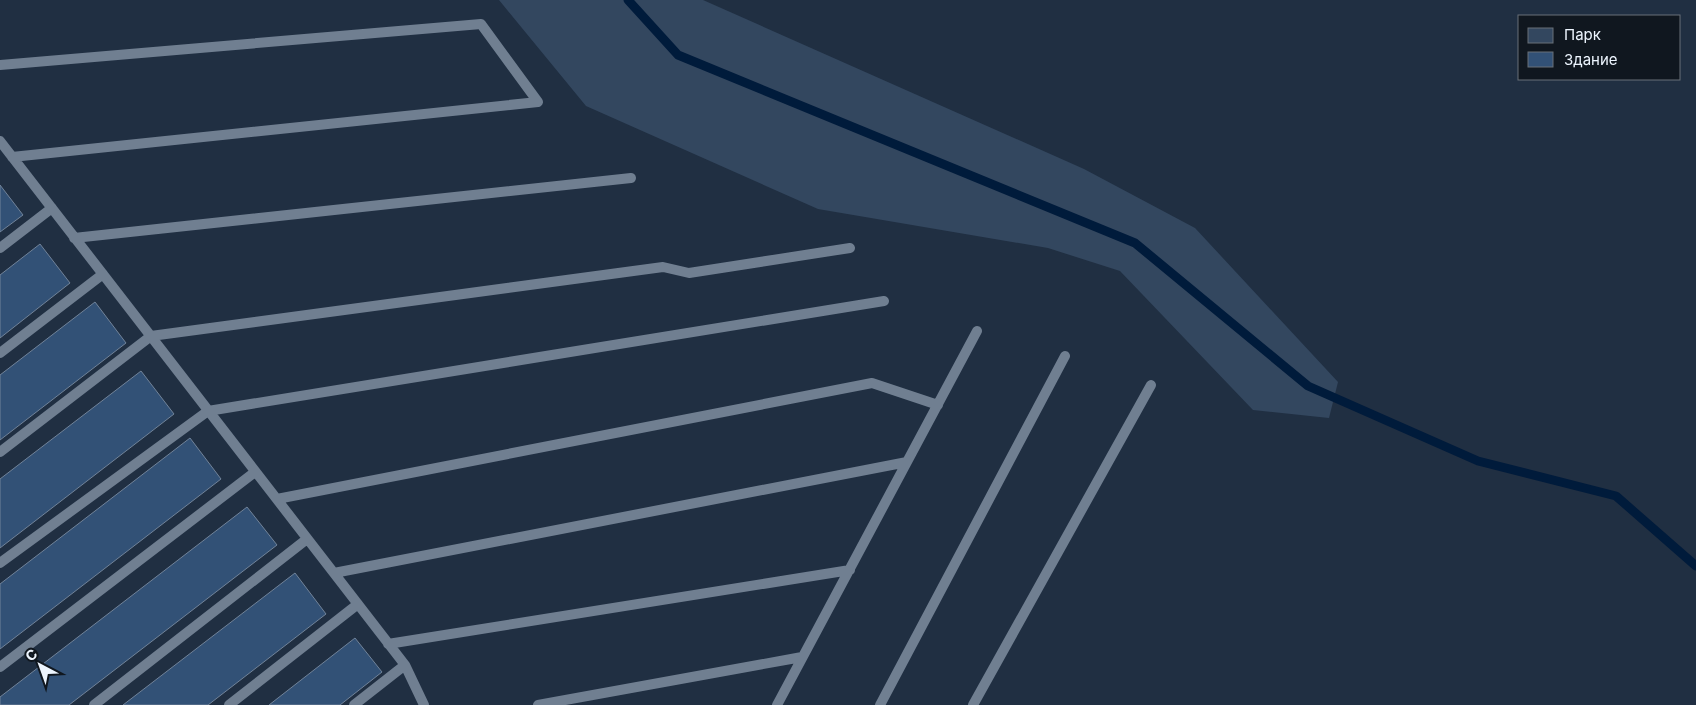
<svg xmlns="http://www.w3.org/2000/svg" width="1696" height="705" font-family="Inter,sans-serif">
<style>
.green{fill:#33475f}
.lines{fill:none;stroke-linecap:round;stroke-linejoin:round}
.stream{stroke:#001b3b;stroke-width:9}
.building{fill:#325176;stroke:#718399}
.service{stroke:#707f91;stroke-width:10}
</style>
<rect width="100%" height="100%" fill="#202f42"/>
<!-- green -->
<path class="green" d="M499,0H703L1084,169L1195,228L1338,382L1329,418L1253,410L1120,271L1048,248L818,209L586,106Z"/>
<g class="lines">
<!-- stream -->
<path class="stream" d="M628,0L678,55L1135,243L1308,386L1478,461L1616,496L1696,566"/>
</g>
<!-- building -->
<path class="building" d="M0,185L23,215L0,232Z
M40,244L70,283L0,338V275Z
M95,302L126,343L0,440V375Z
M141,371L174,414L0,548V479Z
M190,438L221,479L0,649V584Z
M247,507L277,545L69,705H0V697Z
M295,573L326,614L208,705H123Z
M355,638L382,672L340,705H269Z"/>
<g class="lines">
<!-- service -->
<path class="service" d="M0,65L481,24L538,102L12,157
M0,141L405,665L424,705
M74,238L631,178
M0,248L52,208
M0,353L103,274
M0,452L151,336L663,267L689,273L850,248
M277,499L872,383L938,405
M0,563L208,411L884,301
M334,573L907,462
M388,644L850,570
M0,667L255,472
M94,705L307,539
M229,705L358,604
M354,705L405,665
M538,705L802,657
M777,705L977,331
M880,705L1065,356
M973,705L1151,385"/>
</g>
<!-- legend -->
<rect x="1518" y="15" width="162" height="65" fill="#10171f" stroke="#687078"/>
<rect x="1528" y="28" width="25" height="15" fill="#33475f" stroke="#687078"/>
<text x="1564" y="40" font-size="15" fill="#edf5fe">Парк</text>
<rect x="1528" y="52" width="25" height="15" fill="#325176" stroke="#687078"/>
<text x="1564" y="65" font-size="15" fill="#edf5fe">Здание</text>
<!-- north arrow -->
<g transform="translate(40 665) rotate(319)" stroke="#10171f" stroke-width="4" paint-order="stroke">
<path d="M0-4L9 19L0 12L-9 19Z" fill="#edf5fe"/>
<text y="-8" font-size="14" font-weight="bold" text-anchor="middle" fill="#edf5fe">С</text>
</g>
</svg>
